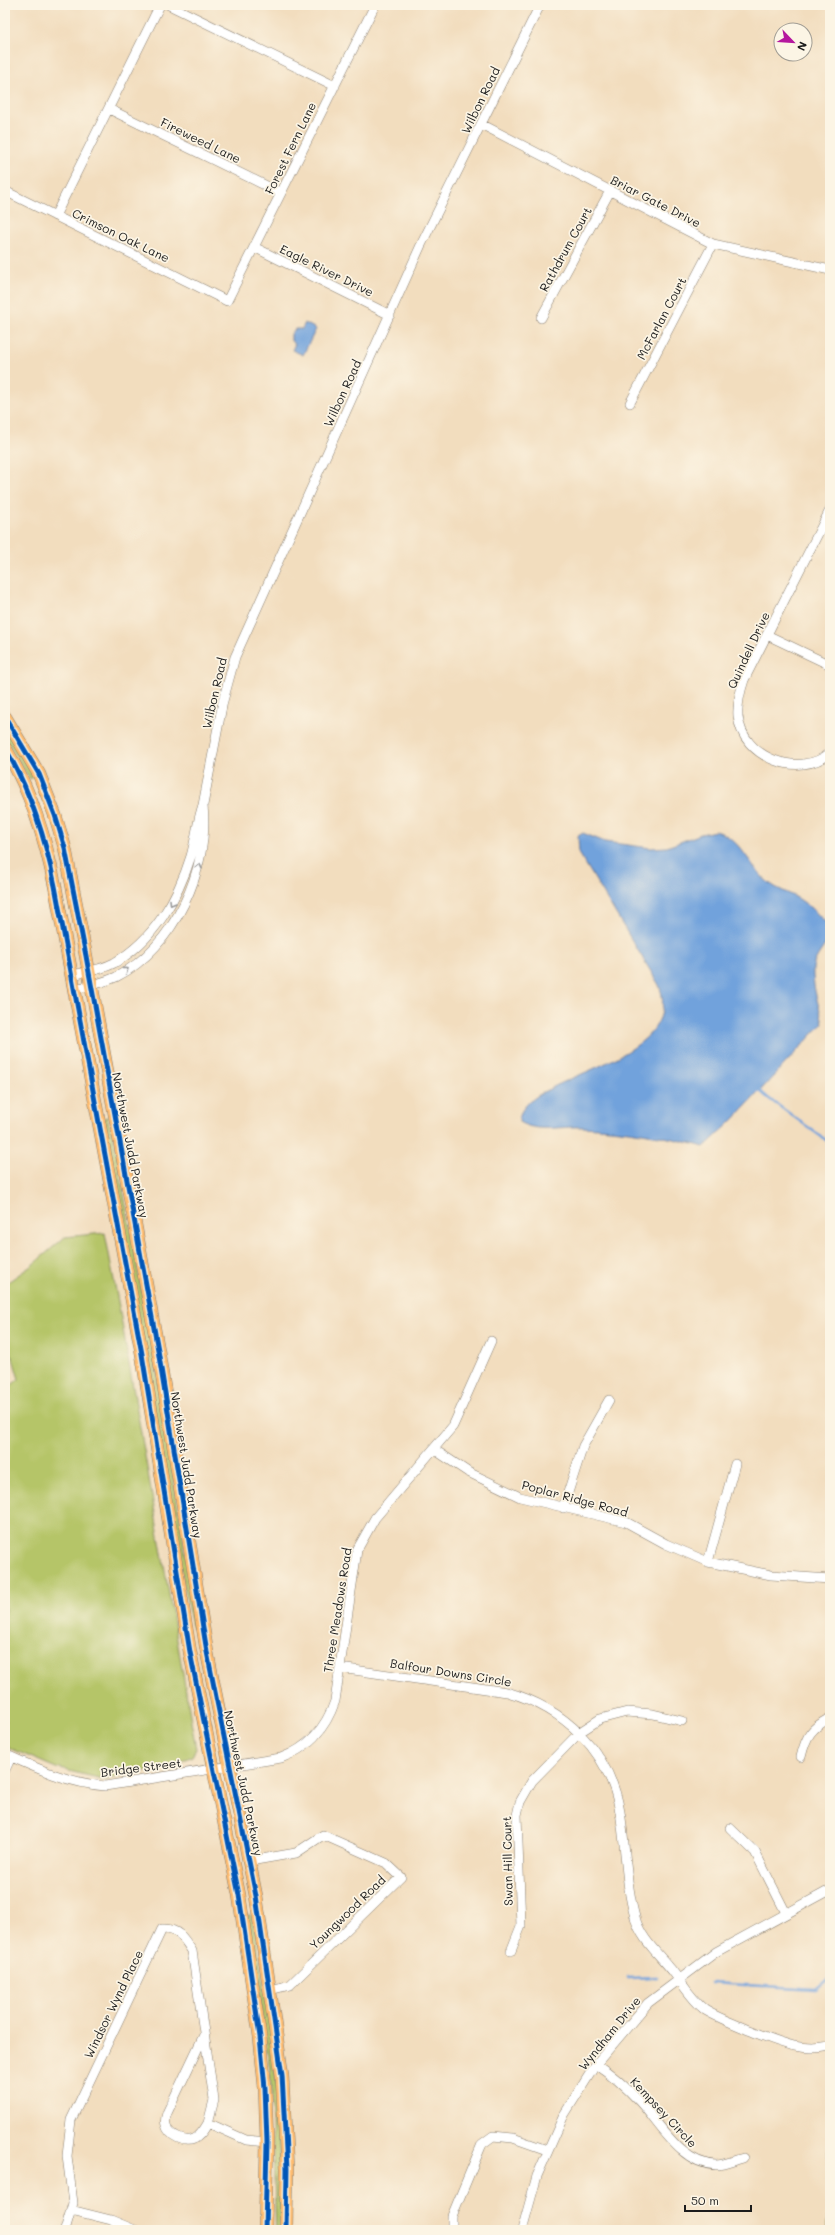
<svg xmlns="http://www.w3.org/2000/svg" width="835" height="2235" font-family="Mali,sans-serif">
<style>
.green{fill:#b5c568;stroke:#687042}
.water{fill:#71a2dc;stroke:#465f7c}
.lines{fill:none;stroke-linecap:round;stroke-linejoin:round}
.stream{stroke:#71a2dc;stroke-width:2.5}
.minor-casing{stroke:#877c6d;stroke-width:10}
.highway-casing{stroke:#877c6d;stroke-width:14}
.minor{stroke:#fff;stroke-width:9}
.highway{stroke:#febc70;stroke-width:13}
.cycleway-casing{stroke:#fcf5e5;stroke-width:8}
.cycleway{stroke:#0057b8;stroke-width:5}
.oneway{stroke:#999}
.labels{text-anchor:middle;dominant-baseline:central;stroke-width:3.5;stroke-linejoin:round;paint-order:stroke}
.street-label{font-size:12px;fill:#1c1c1c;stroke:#fcf5e5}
</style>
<rect width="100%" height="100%" fill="#fcf5e5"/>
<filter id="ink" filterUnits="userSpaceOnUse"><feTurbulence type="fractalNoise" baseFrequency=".025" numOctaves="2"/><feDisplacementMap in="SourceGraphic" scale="8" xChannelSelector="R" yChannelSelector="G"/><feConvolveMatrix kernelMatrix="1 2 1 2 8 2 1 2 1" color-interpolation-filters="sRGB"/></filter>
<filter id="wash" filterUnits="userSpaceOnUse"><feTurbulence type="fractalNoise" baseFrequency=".012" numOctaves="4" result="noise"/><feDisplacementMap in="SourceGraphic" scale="16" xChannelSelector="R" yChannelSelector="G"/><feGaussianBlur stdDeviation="0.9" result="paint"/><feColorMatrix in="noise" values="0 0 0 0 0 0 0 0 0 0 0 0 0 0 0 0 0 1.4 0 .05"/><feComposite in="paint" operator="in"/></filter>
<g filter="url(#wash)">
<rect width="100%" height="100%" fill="#f2ddbe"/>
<!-- green -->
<path class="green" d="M5,726L34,777L30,779L5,738Z
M107,1117L114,1140L156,1369L197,1626L193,1628L188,1608L104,1118Z
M105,1233L120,1312L196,1749L192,1756L170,1767L103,1779L56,1768L5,1746V1390L19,1379L10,1349L5,1340V1284L31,1266L65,1237Z
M247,1915H251L256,1935L275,2060L280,2134L281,2230H276L270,2071Z
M830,2083V2230H827Z"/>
<!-- water -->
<path class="water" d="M305,323L316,329L303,355L292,350L295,344L291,341V334L295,329H302Z
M715,831C740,836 750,868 769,883C778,890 790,893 799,899C810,906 820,916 829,926C834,941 815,953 813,968C812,987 819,1005 823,1023L731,1122L704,1147C664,1135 624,1129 582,1127C561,1126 538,1133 519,1122C517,1074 690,1066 659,985L579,853L578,836L583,833L605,842L651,848L667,847L701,834Z"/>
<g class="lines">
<!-- stream -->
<path class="stream" d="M759,1090L768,1098L830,1143
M628,1978L657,1977
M711,1983L816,1989L830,1977"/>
</g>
</g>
<g filter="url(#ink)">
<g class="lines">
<defs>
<path id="minor" d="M169,5L335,86
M109,109L281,193
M481,124L713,244L830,270
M5,191L227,301L375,5
M55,216L160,5
M254,247L390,315
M541,318L610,191
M630,403L713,244
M830,510L744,680C740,692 737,703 738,716C742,758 799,779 830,753
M767,635L830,665
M72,975C86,972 101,970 114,963C154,940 178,898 191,856C196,839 197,822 203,805L223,701L235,657L421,245L540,5
M75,989C89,986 103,983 116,977C174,948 210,869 203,806
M435,1450L468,1472L520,1497L626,1522L666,1544L708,1562L771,1575L830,1579
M563,1508L583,1446L609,1400
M708,1562L735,1464
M340,1668L507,1692C564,1708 610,1751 620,1812C626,1846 625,1883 635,1917C640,1939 660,1955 674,1973C684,1986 692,2000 705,2010C718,2018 733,2023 746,2029C775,2040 799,2053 830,2046
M5,1754C38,1769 69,1783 105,1786L281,1758C308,1748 326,1728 335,1701L357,1550L375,1518L453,1426L491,1341
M801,1757C806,1736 811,1728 830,1718
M5,1770L11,1757
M730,1828L755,1852L786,1913
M250,1861L296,1853L323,1835L386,1863L401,1877L290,1985L270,1990
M511,1951L521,1926L517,1815L520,1802L532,1781L580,1732L600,1719L627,1712L653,1714L682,1721
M204,2035L167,2113C166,2116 165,2122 166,2125C169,2136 184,2143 194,2139C201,2136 205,2128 208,2123
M596,2064C613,2075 627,2088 640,2102C661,2125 681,2164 716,2165C724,2165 735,2160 743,2158
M71,2210L111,2220L135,2230
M65,2230L73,2203L67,2156L71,2120L162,1929C178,1928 184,1938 192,1951L214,2100L208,2123L246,2140L267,2142
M452,2230V2216L482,2144L493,2136L513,2138L547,2150
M522,2230L537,2176L564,2115L596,2064L648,2003L716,1952L830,1890"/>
<path id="highway" d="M5,717L39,774L55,815L65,848L86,956L158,1350L207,1652L256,1896L282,2075L287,2169L286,2230
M5,748C31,791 45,837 55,886L142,1354L190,1652L239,1895L260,2037L265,2088L267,2142L265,2230"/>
</defs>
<!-- minor casing -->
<use href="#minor" class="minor-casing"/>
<!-- highway casing -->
<use href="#highway" class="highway-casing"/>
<!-- minor -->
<use href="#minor" class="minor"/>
<!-- highway -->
<use href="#highway" class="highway"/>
<defs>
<path id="cycleway" d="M5,717L39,774L55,815L65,848L86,956L158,1350L207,1652L256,1896L282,2075L287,2169L286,2230
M5,748C31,791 45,837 55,886L142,1354L190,1652L239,1895L260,2037L265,2088L267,2142L265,2230"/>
</defs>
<!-- cycleway casing -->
<use href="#cycleway" class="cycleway-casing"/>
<!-- cycleway -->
<use href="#cycleway" class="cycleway"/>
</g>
<!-- one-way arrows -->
<defs><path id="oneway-chevron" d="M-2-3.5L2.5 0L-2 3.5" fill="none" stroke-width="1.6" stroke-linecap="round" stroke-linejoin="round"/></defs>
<g class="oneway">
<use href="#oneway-chevron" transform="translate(199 866) rotate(-76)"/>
<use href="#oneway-chevron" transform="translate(172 903) rotate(121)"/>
<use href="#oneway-chevron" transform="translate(126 970) rotate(-36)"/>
</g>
</g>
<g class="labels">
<!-- street labels -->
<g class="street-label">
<text transform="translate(480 100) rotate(-64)">Wilbon Road</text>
<text transform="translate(201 140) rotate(26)">Fireweed Lane</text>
<text transform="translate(290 148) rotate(-64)">Forest Fern Lane</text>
<text transform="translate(656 201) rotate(27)">Briar Gate Drive</text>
<text transform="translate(121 235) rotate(26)">Crimson Oak Lane</text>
<text transform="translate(565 249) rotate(-61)">Rathdrum Court</text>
<text transform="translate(327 270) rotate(26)">Eagle River Drive</text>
<text transform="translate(661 318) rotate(-62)">McFarlan Court</text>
<text transform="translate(342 393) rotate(-65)">Wilbon Road</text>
<text transform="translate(748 650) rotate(-65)">Quindell Drive</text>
<text transform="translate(214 693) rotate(-77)">Wilbon Road</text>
<text transform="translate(131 1145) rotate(79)">Northwest Judd Parkway</text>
<text transform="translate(187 1465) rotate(81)">Northwest Judd Parkway</text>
<text transform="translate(575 1498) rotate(15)">Poplar Ridge Road</text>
<text transform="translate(337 1610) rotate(-81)">Three Meadows Road</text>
<text transform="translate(451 1672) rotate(9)">Balfour Downs Circle</text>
<text transform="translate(141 1767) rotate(-7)">Bridge Street</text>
<text transform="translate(244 1783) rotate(78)">Northwest Judd Parkway</text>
<text transform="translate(507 1861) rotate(-91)">Swan Hill Court</text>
<text transform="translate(347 1912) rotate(-44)">Youngwood Road</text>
<text transform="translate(113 2004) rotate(-64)">Windsor Wynd Place</text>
<text transform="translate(609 2033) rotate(-51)">Wyndham Drive</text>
<text transform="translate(664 2112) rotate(47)">Kempsey Circle</text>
</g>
</g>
<!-- margin -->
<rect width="835" height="2235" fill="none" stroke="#fcf5e5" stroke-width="20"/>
<!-- north arrow -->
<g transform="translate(793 42) rotate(115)"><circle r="19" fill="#fcf5e5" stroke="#a29e95"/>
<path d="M0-3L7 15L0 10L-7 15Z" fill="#b5179e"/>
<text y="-6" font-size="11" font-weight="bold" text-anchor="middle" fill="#1c1c1c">N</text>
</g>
<!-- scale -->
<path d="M685 2205v6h66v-6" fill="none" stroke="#1c1c1c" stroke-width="2"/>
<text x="691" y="2205" font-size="12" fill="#1c1c1c" stroke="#fcf5e5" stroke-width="3" paint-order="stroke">50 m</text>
</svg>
